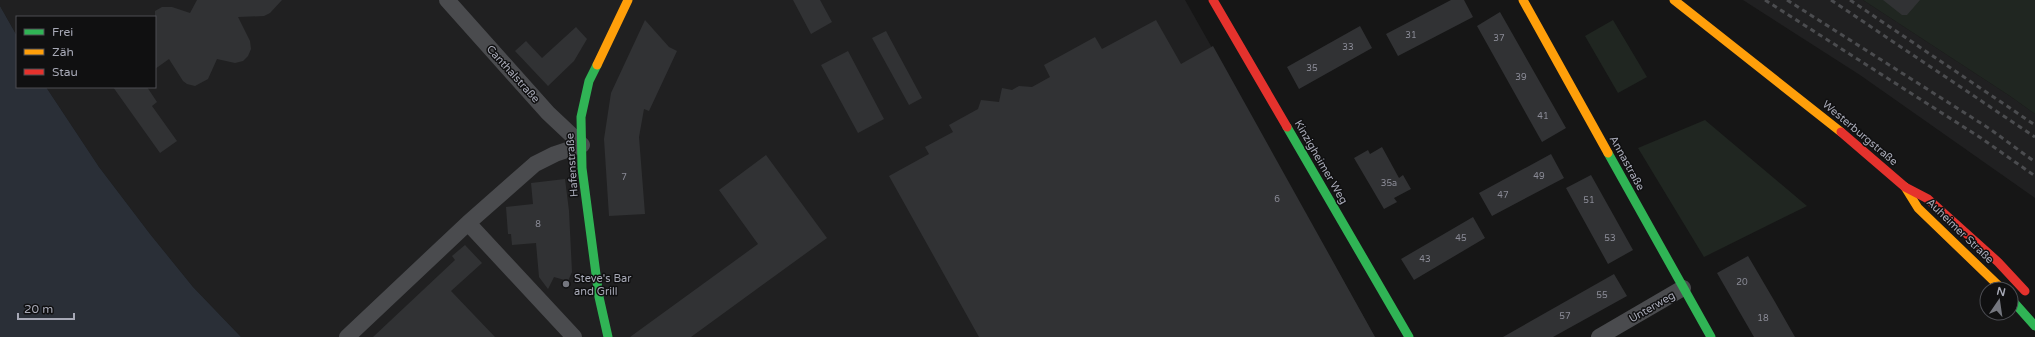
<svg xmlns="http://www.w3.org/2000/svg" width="2035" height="337" font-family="'Varela Round',sans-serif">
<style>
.built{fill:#202021}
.green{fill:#202621}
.water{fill:#2a2f37}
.building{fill:#313234}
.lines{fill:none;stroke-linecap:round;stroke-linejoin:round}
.street{stroke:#4a4b4e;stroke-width:16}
.fast{stroke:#30b455;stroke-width:9}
.slow{stroke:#ff9f0a;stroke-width:9}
.jam{stroke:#e5322d;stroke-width:9}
.rail{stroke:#4b4c4f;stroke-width:3;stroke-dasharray:5 4;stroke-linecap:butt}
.poi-dot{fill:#74767e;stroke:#101011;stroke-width:1.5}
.labels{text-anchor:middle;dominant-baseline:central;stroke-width:3;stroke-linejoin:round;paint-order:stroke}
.number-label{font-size:9px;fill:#8a8b96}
.street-label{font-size:11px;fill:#a7a9b6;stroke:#101011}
.poi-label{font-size:11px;fill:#a7a9b6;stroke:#101011;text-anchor:start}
</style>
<rect width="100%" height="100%" fill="#161616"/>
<!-- built -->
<path class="built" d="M0,0H1185L1375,337H241L193,287L150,234L99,167L46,87H155V17H17V36L0,6Z
M1743,0H1863L2010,96L2035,114V198L1860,75Z"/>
<!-- green -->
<path class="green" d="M1863,0H2035V114L2010,96Z
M1613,20L1647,77L1618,93L1585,36Z
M1705,120L1807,206L1704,257L1638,148Z"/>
<!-- water -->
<path class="water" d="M0,6L17,36V87H46L99,167L150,234L193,287L241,337H0Z"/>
<!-- building -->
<path class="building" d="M197,0H282L270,13L264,16L238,17L250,41L251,49L248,56L243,61L235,63L217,59L208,79L195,86L187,84L183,81L169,59L155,69V11L162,7H172L190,13Z
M793,0H820L832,22L811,34Z
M1451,0H1464L1473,17L1398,56L1386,34Z
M1883,0H1920L1907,15H1902Z
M1500,12L1566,128L1542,142L1477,26Z
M645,20L669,47L677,51L649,111L644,109L639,137L645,214L609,216L604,139L611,93Z
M1156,20L1181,64L1213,46L1375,337H979L889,176L929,154L925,147L953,132L949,125L978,109L981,100L999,102L1002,88L1012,90L1019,86L1032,87L1050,77L1044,65L1095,37L1102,49Z
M1360,26L1372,48L1299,89L1287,67Z
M576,27L587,39L574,61L548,86L515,51L526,41L542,58Z
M886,31L922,98L909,105L872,38Z
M848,51L884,119L858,133L821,65Z
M113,87H147L157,102L152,106L177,141L160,153Z
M1382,147L1399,178L1403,175L1411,189L1394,198L1397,202L1384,209L1354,158L1368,150L1370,154Z
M1551,154L1564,178L1492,216L1479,193Z
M766,155L827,238L691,337H630L758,244L719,190Z
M1591,175L1633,250L1608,264L1566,188Z
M565,179L569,211L572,272L568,281L554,277L548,289L539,277L536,243L512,245L511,234H508L506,207L533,204L531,183Z
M1473,217L1485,238L1414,280L1401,259Z
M465,245L482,263L451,291L495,337H373L455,260L452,256Z
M1748,256L1775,302L1795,337H1754L1717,273Z
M1614,274L1627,296L1553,337H1503Z"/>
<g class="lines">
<!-- street -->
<path class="street" d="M468,223L574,337
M347,337L468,223L535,164L555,154L582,145L548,113L447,0
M1599,337L1683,288"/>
<!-- fast -->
<path class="fast" d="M597,65L589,81L581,117L582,168L599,297L608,337
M1287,127L1409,337
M1608,153L1711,337
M2011,299L2035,326"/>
<!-- slow -->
<path class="slow" d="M1523,0L1608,153
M1674,0L1841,132
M597,65L628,0
M1905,187L1918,208L2002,289"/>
<!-- jam -->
<path class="jam" d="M1213,0L1287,127
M1841,132L1905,187L1928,199L1998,262L2025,291"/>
<!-- rail -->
<path class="rail" d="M1765,0L1981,138L2035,176
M1787,0L1990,129L2035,162
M1831,0L2035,137
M1850,0L2035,125"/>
</g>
<!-- markers -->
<circle class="poi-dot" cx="566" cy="284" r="4"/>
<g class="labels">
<!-- number labels -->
<g class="number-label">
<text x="1411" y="35">31</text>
<text x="1499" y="38">37</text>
<text x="1348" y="47">33</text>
<text x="1312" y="68">35</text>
<text x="1521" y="77">39</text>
<text x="1543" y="116">41</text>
<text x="1539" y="176">49</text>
<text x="624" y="177">7</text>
<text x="1389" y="183">35a</text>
<text x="1503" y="195">47</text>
<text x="1277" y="199">6</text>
<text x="1589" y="200">51</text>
<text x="538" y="224">8</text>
<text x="1461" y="238">45</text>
<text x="1610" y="238">53</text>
<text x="1425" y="259">43</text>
<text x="1742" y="282">20</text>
<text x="1602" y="295">55</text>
<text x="1565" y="316">57</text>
<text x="1763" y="318">18</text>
</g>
<!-- street labels -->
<g class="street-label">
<text transform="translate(513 74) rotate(48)">Canthalstraße</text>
<text transform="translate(1860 133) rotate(40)">Westerburgstraße</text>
<text transform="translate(1321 162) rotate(60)">Kinzigheimer Weg</text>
<text transform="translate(1627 163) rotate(61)">Annastraße</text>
<text transform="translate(572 165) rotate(-94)">Hafenstraße</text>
<text transform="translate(1960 231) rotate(44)">Auheimer Straße</text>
<text transform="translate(1652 307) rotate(-30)">Unterweg</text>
</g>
<!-- poi labels -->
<g class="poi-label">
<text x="574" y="278">Steve's Bar<tspan x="574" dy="13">and Grill</tspan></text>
</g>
</g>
<!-- legend -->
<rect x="16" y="16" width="140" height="72" fill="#101011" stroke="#4c4d53"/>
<rect x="24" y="29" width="20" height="6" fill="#30b455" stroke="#4c4d53"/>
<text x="52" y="36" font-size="12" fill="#a7a9b6">Frei</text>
<rect x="24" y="49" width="20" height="6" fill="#ff9f0a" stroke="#4c4d53"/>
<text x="52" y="56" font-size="12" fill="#a7a9b6">Zäh</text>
<rect x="24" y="69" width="20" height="6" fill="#e5322d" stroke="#4c4d53"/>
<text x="52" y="76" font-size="12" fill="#a7a9b6">Stau</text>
<!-- north arrow -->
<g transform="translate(1999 301) rotate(13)"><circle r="19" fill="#101011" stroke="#4c4d53"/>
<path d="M0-3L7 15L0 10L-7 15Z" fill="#74767e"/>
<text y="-6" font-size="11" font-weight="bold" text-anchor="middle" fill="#a7a9b6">N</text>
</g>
<!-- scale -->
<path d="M18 313v6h56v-6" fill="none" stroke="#a7a9b6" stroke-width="2"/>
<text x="24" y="313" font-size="12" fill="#a7a9b6" stroke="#101011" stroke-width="3" paint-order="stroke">20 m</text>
</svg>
